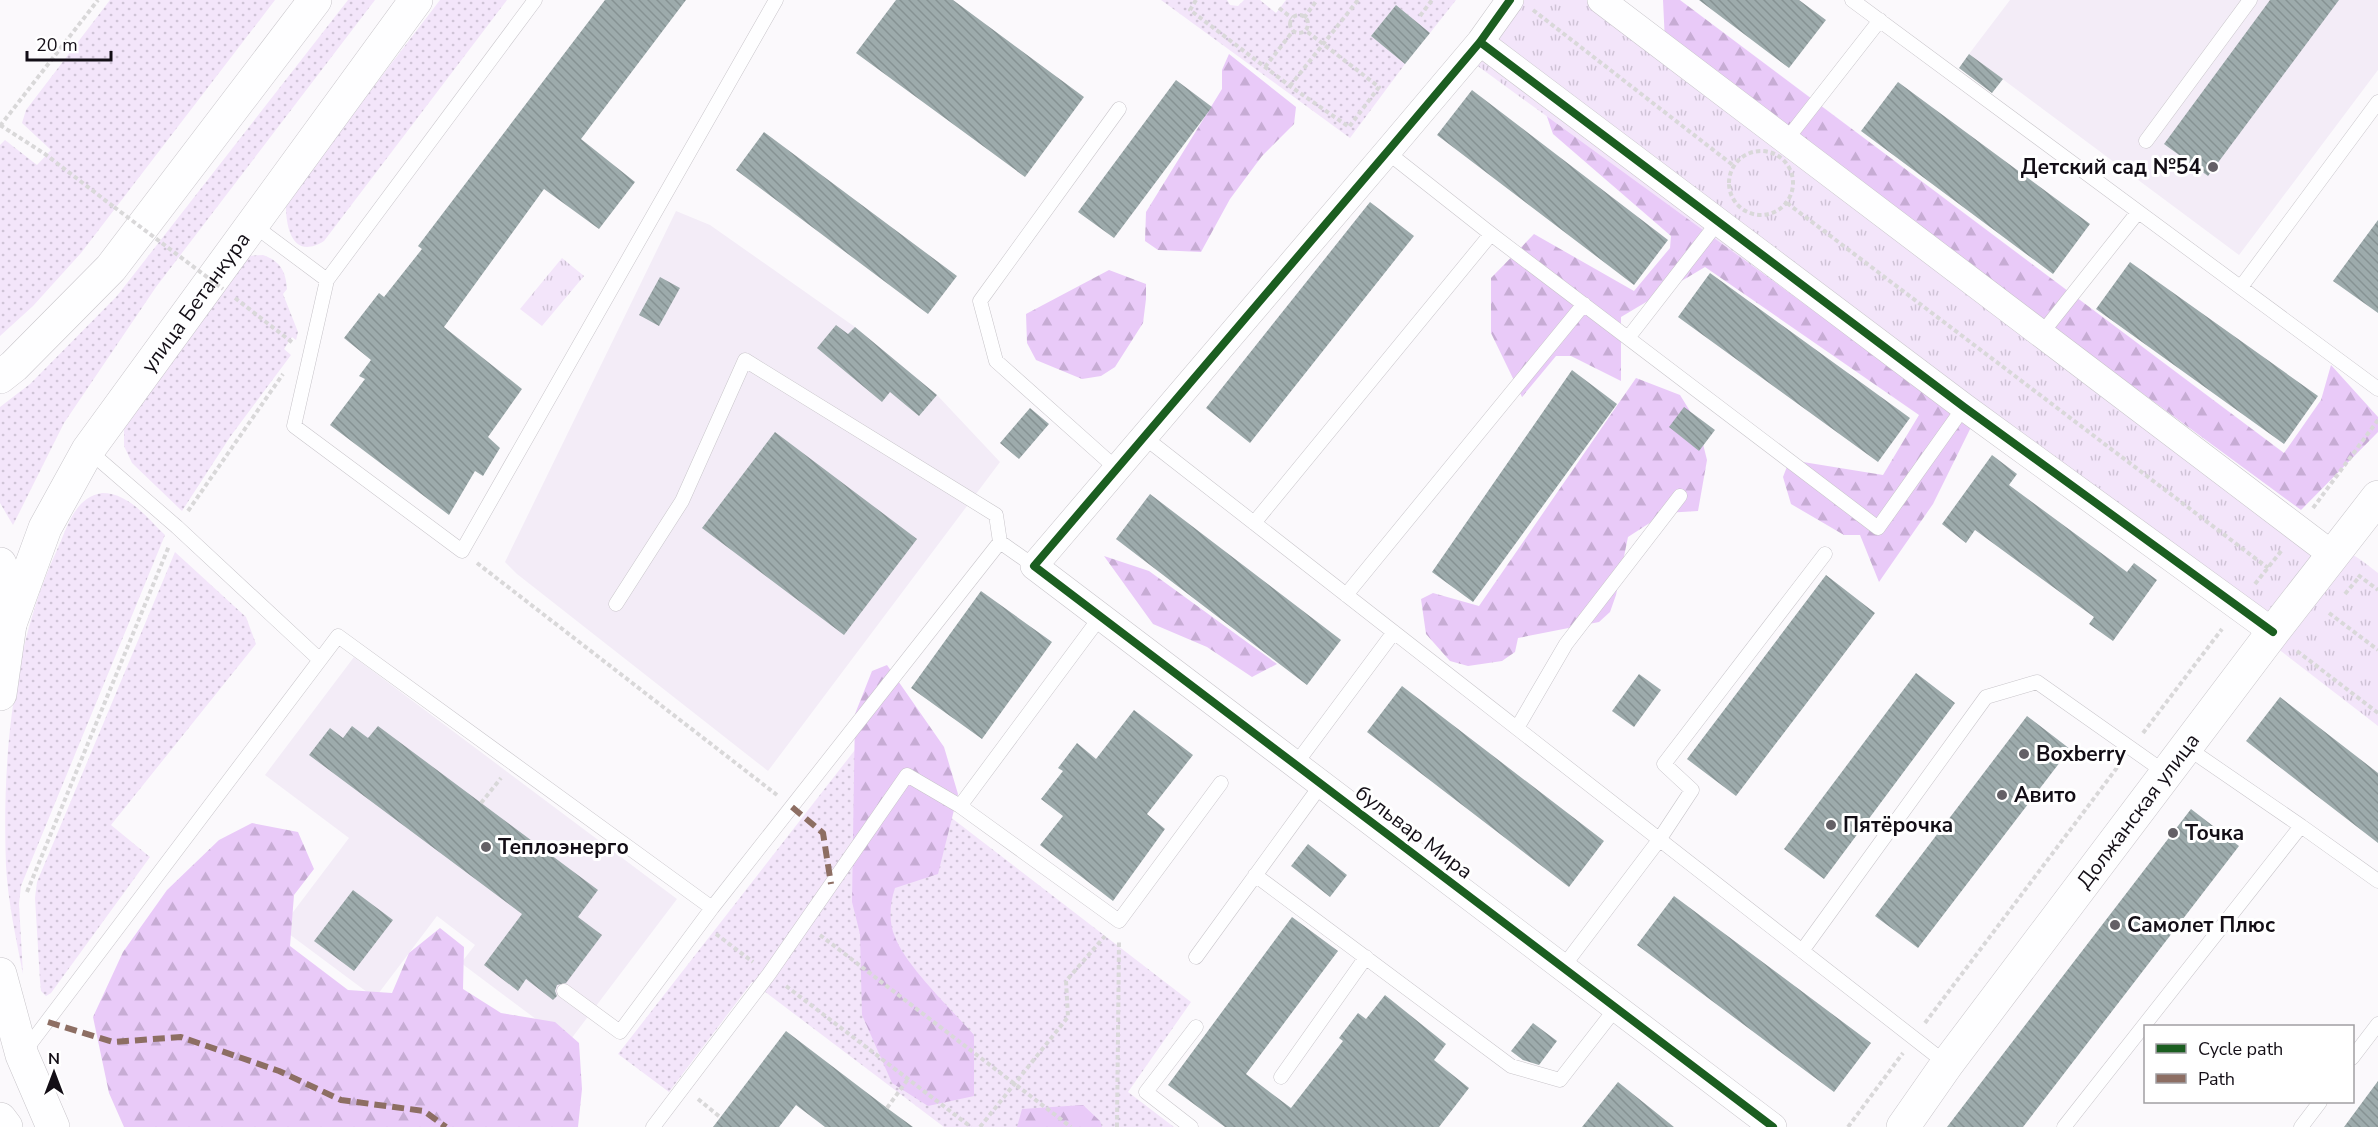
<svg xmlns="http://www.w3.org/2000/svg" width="2378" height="1127" font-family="'Nunito Sans',sans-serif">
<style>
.built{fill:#f3ecf7}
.grass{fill:url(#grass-dots)}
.forest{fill:url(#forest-firs)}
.park{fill:url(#park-tufts)}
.building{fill:url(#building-back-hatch)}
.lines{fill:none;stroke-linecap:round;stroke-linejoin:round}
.lane-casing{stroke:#c8c5ca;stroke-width:15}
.street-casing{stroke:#c8c5ca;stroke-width:28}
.secondary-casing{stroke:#c8c5ca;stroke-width:34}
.path{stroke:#d9d8d9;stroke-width:4;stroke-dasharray:4.5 3;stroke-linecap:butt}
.lane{stroke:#fefeff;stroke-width:14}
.street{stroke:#fefeff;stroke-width:27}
.secondary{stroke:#fefeff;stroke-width:33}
.path-bridge{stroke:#d9d8d9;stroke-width:4;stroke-dasharray:4.5 3;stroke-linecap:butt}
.quiet{stroke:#8d6e63;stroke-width:6;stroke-dasharray:12 6;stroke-linecap:butt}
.cycleway-casing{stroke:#fff;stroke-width:11}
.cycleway{stroke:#1b5e20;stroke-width:8}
.poi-dot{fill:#646066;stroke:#fff;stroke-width:2}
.labels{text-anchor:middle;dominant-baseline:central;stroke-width:6;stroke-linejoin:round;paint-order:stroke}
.poi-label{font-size:21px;font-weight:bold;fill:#130e16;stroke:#fff;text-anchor:start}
.street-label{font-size:21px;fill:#130e16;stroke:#fff}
</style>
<defs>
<pattern id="grass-dots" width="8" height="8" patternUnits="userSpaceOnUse" patternTransform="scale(1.5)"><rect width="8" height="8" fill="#f3e5fa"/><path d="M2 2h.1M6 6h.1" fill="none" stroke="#cfc3d6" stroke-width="1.8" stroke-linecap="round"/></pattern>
<pattern id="forest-firs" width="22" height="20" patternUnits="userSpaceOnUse" patternTransform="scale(1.5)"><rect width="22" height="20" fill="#e9caf8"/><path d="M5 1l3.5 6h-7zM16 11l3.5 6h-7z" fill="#c7acd4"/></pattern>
<pattern id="park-tufts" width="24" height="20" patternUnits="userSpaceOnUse" patternTransform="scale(1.5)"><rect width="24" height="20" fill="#f3e5fa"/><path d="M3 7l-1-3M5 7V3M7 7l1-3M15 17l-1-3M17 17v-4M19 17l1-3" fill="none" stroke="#cfc3d6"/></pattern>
<pattern id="building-back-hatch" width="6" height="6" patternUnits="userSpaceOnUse" patternTransform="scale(1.5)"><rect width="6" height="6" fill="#9dabac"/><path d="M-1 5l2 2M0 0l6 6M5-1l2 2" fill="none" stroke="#869293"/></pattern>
</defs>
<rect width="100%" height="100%" fill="#fbf9fc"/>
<!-- built -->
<path class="built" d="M2010,0H2378V70L2239,255L1969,54Z
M676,211L710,225L855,327L937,395L1000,462L768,771L517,574L505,562Z
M354,657L677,899L568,1043L461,963L475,945L437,916L375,998L281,928L349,838L265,775Z"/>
<!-- grass -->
<path class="grass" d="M110,0H275L81,253L33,306L0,336V145L5,140L37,165L51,150L22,123L26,110Z
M348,0H375L156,287L64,423L13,525L0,503V407L30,384L117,296Z
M440,0H507L324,241C292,261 285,226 286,201Z
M1161,0H1227L1230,5L1238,6L1244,0H1260L1276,13L1286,0H1456L1430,33L1396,5L1371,36L1405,64L1350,138Z
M263,255C280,261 286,271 287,289L283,294L298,332L296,340L292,337L284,349L291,355L230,437L182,511L132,463L124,446V428L246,256Z
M102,493C129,493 147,518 165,535L21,886L19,904L23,974C16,938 8,902 6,866C2,760 12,647 57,550C68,526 74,498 102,493Z
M175,552L246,617L256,644L111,825L150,857L51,993L46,996L41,991L40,981L35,898L37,882Z
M858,746L1191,1002L1128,1092L1174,1127H944L752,982L669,1092L618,1054Z"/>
<!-- forest -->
<path class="forest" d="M1663,0H1680L2284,453L2321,400L2331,365L2378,417V432L2301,510L1665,42Z
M1229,54L1296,107L1294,124L1262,156L1230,199L1201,252L1158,250L1145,241L1146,212L1222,89V70Z
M1544,108L1980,409L1933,504L1879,582L1860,535H1844L1791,504L1783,477L1788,464L1803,462L1883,475L1919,415L1705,267L1621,317V381L1571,356H1556L1522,397L1491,333V278L1534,234L1634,291L1670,248L1671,236L1553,134Z
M1109,270L1146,284V299L1143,323L1115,367L1101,376L1082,379L1036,360L1027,343L1026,314Z
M1636,378L1680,395L1698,424L1707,460L1698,511L1665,513L1628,537L1616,595L1610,612L1599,622L1518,638L1515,652L1502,661L1468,666L1450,661L1426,634L1421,599L1433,593L1479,606Z
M1104,556L1149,571L1277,664L1252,677L1207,647L1153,624Z
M887,665L944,747L958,794L938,874L895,888C890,903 888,921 895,937C905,965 953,1011 974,1035V1096L928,1106L892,1083L862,1015L860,934L852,902L855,714L872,671Z
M252,823L298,832L314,869L294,895L290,946L348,990L392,993L409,953L440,928L464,947L463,989L501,1013L555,1022L579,1043L582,1089L578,1127H124L109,1093L93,1017L123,952L167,890L219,840Z
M1083,1105L1100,1121L1102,1127H1017L1022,1109Z"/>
<!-- park -->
<path class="park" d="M1523,0H1619L2299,520L2361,560L2378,573V726L2277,648L1475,64Z
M562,258L584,276L542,326L520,309Z"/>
<!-- building -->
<path class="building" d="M605,0H686L581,139L635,182L599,229L544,189L444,327L522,389L488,437L500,448L483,476L475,471L449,515L330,425L365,379L359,376L371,360L344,338L379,293L384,297L422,249L418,246Z
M896,0H953L1084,97L1025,177L856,53Z
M1699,0H1799L1826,20L1789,68Z
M2270,0H2339L2208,176L2164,144Z
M1396,5L1430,33L1405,64L1371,36Z
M1969,54L2003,79L1992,93L1959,68Z
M1176,80L1212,107L1114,238L1078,212Z
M1898,82L2090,224L2053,274L1861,131Z
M1472,90L1668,240L1634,285L1437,135Z
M764,132L957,276L928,314L736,170Z
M1370,202L1414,236L1250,443L1206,408Z
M2378,220V313L2333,281Z
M2130,262L2318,396L2284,444L2096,309Z
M1710,273L1910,418L1878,462L1678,317Z
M660,277L680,288L659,326L639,315Z
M836,325L848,334L855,327L937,395L919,416L890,392L882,402L817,348Z
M1572,370L1617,404L1473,602L1432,572Z
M1684,407L1715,430L1699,451L1669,427Z
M1030,408L1049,424L1019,459L1000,443Z
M775,432L917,539L844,635L702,528Z
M1992,455L2017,474L2009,485L2127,572L2134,563L2157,580L2113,641L2089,624L2094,617L1975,530L1966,543L1942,524Z
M1150,494L1341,640L1307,685L1116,539Z
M1826,575L1875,613L1736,796L1687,759Z
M981,591L1052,642L982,739L911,688Z
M1916,673L1955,703L1824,879L1784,849Z
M1639,674L1661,690L1634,727L1612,711Z
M1402,686L1604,841L1569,887L1367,732Z
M2280,697L2378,773V843L2246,741Z
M1134,710L1193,755L1147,814L1165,829L1113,901L1040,845L1063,816L1041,799L1063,771L1058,768L1077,743L1096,759Z
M2027,716L2070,749L1918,948L1875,916Z
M352,726L368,738L378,726L598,890L578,917L602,935L566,983L557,985L555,991L557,996L553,1000L526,979L518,991L484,965L522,914L309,755L330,728L343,738Z
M2191,809L2239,846L2023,1127H1947Z
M1308,844L1347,875L1330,897L1291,866Z
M353,890L393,920L354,971L314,941Z
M1674,896L1871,1043L1834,1092L1637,945Z
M1292,917L1338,951L1246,1074L1291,1108L1343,1041L1339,1038L1358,1013L1366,1019L1385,995L1446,1044L1434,1060L1469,1088L1439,1127H1225L1168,1085Z
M1533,1023L1557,1041L1539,1065L1523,1060L1511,1051Z
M786,1031L887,1108L913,1127H825L796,1105L779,1127H713Z
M2378,1081V1127H2344Z
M1618,1082L1674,1127H1582Z"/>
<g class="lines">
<defs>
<path id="lane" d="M535,0L327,280L294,426L462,551L776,0
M1852,0L2378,389
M1787,139L1880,20
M2146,141L2250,0
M1387,152L1491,234L1878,528L1964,407
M252,224L327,280
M2241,287L2378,102
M2042,333L2138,212
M1628,338L1718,222
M1144,437L1947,1064
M88,450L177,527L320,660
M1117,469L996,361L980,301L1119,109
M1254,523L1491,234
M1346,595L1584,304
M616,604L682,501L745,360L996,515L1000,542
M1101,616L960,806L1119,921L1221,783
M1517,728L1566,644L1680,496
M1295,765L1394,632
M2301,826L2378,881
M1255,875L1511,1066L1560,1080L1616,1008
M712,908L1000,542L1034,566
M1802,951L1986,697L2037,682L2166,773
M1196,957L1321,785
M1563,967L1659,840L1692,790L1664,764L1825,554
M24,1052L338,636L712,908L620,1032L564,991
M2352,1058L2378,1024
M1281,1077L1366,957
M653,1127L769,974L907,775L960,806
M1191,1127L1146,1092L1196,1027
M2064,1127L2301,826L2186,747
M2301,1127L2320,1102"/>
<path id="street" d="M1510,0L1480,42L1387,152L1034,566L1773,1127
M1601,0L2334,556
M1480,42L1964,407L2273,632"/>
<g id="secondary">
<path d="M0,377L14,366L111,268L315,0"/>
<path d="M0,564L4,576L10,624L0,694"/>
<path id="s1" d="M10,624L45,528L88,450L416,0"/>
<path d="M0,974L22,1055L53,1127"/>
<path d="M0,1119L6,1127"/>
<path id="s2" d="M1903,1127L1947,1064L2273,632L2378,497"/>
</g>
</defs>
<!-- lane casing -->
<use href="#lane" class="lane-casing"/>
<!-- street casing -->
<use href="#street" class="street-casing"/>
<!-- secondary casing -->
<use href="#secondary" class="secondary-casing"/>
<!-- path -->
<path class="path" d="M1196,0L1190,10L1290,86L1349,127L1379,87L1305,30
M1279,8L1292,18
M1533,10L1734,166
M1290 24a9 9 0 1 1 18 0a9 9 0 1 1-18 0Z
M1420,16L1432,0
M1304,18L1317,0
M1265,67L1293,31
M1290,86L1358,0
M0,125L45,154L114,207
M0,126L98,0
M1729 183a32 32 0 1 1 64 0a32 32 0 1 1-64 0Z
M1787,203L2268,568
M235,298L293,343
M2313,508L2378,420
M188,511L283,374
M477,563L777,795
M2358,575L2378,590
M2255,584L2282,550
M2345,594L2360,576
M2329,613L2378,650
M2297,651L2378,713
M2143,733L2222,629
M481,803L501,778
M27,892L169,546
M716,934L753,962
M820,935L1071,1127
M786,986L971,1127
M1925,1023L2119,765
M698,1099L720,1117
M887,1108L908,1079
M980,1127L1068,1017L1066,981L1105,936
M1117,1127L1119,940
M1848,1127L1903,1053"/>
<!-- lane -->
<use href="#lane" class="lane"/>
<!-- street -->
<use href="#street" class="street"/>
<!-- secondary -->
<use href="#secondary" class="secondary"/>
<!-- path-bridge -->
<path class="path-bridge" d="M114,207L223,289"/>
<!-- quiet -->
<path class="quiet" d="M792,807L823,833L831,884
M48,1022L113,1042L181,1037L279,1071L341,1100L424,1111L446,1127"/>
<defs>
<path id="cycleway" d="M1510,0L1480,42L1387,152L1034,566L1773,1127
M1480,42L1964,407L2273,632"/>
</defs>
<!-- cycleway casing -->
<use href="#cycleway" class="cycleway-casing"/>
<!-- cycleway -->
<use href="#cycleway" class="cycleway"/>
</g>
<!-- markers -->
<g class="poi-dot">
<circle cx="2213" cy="167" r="6"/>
<circle cx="2024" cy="754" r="6"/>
<circle cx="2002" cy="795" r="6"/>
<circle cx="1831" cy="825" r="6"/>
<circle cx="2173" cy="833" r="6"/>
<circle cx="486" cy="847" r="6"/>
<circle cx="2115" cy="925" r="6"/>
</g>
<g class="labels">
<!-- poi labels -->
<g class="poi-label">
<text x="2201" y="167" text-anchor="end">Детский сад №54</text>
<text x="2036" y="754">Boxberry</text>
<text x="2014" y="795">Авито</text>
<text x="1843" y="825">Пятёрочка</text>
<text x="2185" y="833">Точка</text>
<text x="498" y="847">Теплоэнерго</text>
<text x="2127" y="925">Самолет Плюс</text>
</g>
<!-- street labels -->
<g class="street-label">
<text stroke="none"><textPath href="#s1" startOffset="374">улица Бетанкура</textPath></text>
<text stroke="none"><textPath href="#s2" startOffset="394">Должанская улица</textPath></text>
<text transform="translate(1414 832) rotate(37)">бульвар Мира</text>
</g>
</g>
<!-- legend -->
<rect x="2144" y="1025" width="210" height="78" fill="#ffffff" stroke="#a19fa2" stroke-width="1.5"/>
<rect x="2156" y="1044" width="30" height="9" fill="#1b5e20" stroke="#a19fa2" stroke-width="1.5"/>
<text x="2198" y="1055" font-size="18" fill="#130e16">Cycle path</text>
<rect x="2156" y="1074" width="30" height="9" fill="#8d6e63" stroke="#a19fa2" stroke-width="1.5"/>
<text x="2198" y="1085" font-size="18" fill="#130e16">Path</text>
<!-- north arrow -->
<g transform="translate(54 1073)" stroke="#ffffff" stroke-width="4.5" paint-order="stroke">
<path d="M0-4.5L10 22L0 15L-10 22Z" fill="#130e16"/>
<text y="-9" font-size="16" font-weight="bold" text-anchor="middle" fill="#130e16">N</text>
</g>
<!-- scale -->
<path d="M27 51v9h84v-9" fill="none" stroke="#130e16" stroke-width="3"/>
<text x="36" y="51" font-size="18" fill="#130e16" stroke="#ffffff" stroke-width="4.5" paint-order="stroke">20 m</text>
</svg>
